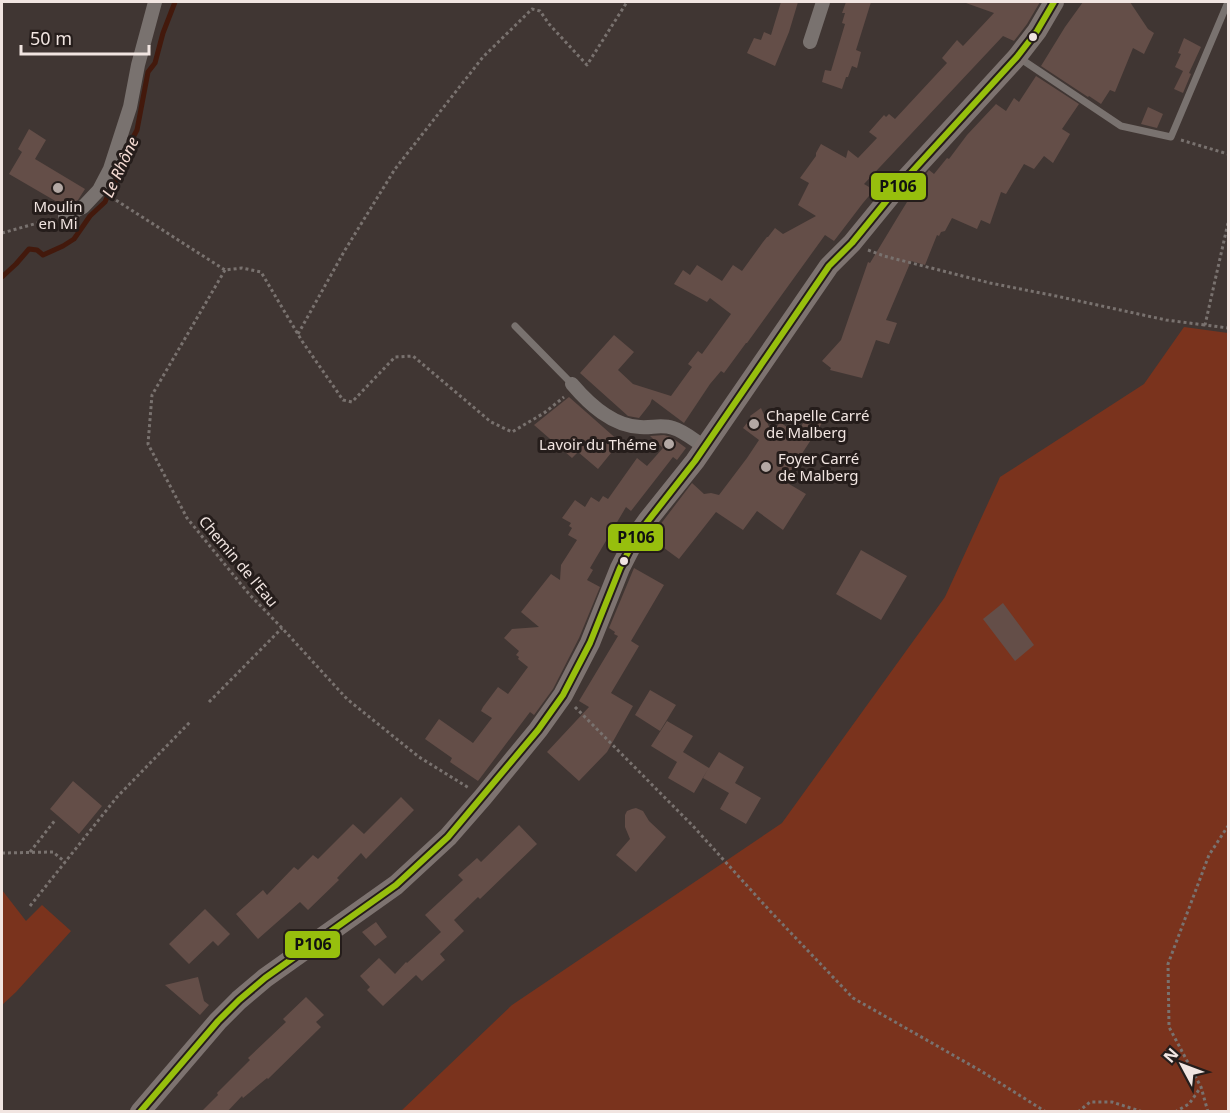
<svg xmlns="http://www.w3.org/2000/svg" width="1230" height="1113" font-family="'Noto Sans',sans-serif">
<style>
.green{fill:#7a331d}
.lines{fill:none;stroke-linecap:round;stroke-linejoin:round}
.stream{stroke:#43190c;stroke-width:5}
.building{fill:#644e48}
.path{stroke:#79726f;stroke-width:3;stroke-dasharray:3 3;stroke-linecap:butt}
.lane{stroke:#79726f;stroke-width:7}
.street{stroke:#79726f;stroke-width:14}
.secondary{stroke:#7d7370;stroke-width:20}
.bus-1-casing{stroke:#251d1b;stroke-width:10}
.bus-1{stroke:#97bf0d;stroke-width:6}
.bus-dot{fill:#f1e5e1;stroke:#251d1b;stroke-width:2}
.poi-dot{fill:#b3a8a4;stroke:#251d1b;stroke-width:2}
.labels{text-anchor:middle;dominant-baseline:central;stroke-width:6;stroke-linejoin:round;paint-order:stroke}
.poi-label{font-size:15px;fill:#f1e5e1;stroke:#251d1b;text-anchor:start}
.street-label{font-size:15px;fill:#f1e5e1;stroke:#251d1b}
.water-label{font-size:16px;font-style:italic;fill:#f5dbd3;stroke:#251d1b}
.line-badge{stroke:#251d1b;stroke-width:2}
.pale-badge-label{font-size:16px;text-anchor:middle;font-weight:bold;fill:#111}
</style>
<rect width="100%" height="100%" fill="#403633"/>
<!-- green -->
<path class="green" d="M1184,327L1228,333V1111L400,1112L512,1005L782,823L945,597L1000,477L1144,384Z
M2,890L26,921L42,905L71,931L16,992L2,1005Z"/>
<g class="lines">
<!-- stream -->
<path class="stream" d="M2,277L16,264L29,249L37,250L43,255L63,246L74,239L90,216L105,202L108,195L115,184L129,145L137,130L148,72L155,63L163,33L175,2"/>
</g>
<!-- building -->
<path class="building" d="M781,2H798L789,32L775,66L747,53L754,38L761,40L764,32L771,35Z
M846,2H871L856,50L861,52L857,68L852,66L848,77H846L842,89L822,82L825,70L831,71L845,24L842,23L845,13H842Z
M966,2H1040L1027,24L1014,41L1003,36L864,184L874,190L863,203L834,241L825,235L747,343H746L724,373L721,371L710,384L684,423L652,399L650,404L639,418L628,416L580,373L614,335L634,352L618,370L633,384L671,396L692,367L688,364L698,351L702,354L731,314L710,298L707,302L674,284L683,270L690,275L697,265L722,281L733,265L742,271L763,242L767,237H768L775,228L783,234L816,216L798,205L809,183L800,178L816,156V153L821,144L846,158L848,150L858,158L877,138L869,132L884,115L886,117L889,114L895,119L947,63L942,58L957,40L963,46L994,13L966,3Z
M1083,2H1130L1148,29L1154,33L1144,54L1133,48L1115,92L1110,90L1101,104L1089,96L1088,97L1041,66L1065,27Z
M1184,38L1201,47L1189,73L1191,74L1183,93L1174,89L1183,71L1175,67L1181,54L1178,53Z
M1036,76L1079,104L1062,129L1070,134L1053,163L1044,156L1034,169L1024,164L1006,194L1001,192L990,224L981,220L977,229L952,218L945,231L941,232L939,236L937,235L925,265L911,261L886,320L897,323L889,344L876,340L862,378L830,370L831,368L822,361L841,340L868,262L870,263L899,215L907,202L908,197L929,170L934,174L947,158L949,159L967,135L996,104L1006,111L1014,98L1019,102Z
M1148,107L1163,114L1157,128L1141,124Z
M29,129L46,140L35,159L85,189L78,200L64,206L9,174L22,152L18,149Z
M569,397L620,442L598,469L578,452L572,458L534,425Z
M761,408L772,434L780,422L796,434L809,414L822,423L784,481L806,494L783,530L757,511L743,530L716,512L679,559L664,548L661,552L647,542L692,483L704,494L711,493L719,495L747,458L759,440L743,428L751,418L750,416Z
M664,435L671,437L686,448L677,460L673,457L631,511L626,507L590,568L593,570L587,580L600,587L579,638L553,689L534,715L530,712L478,781L450,762L452,758L425,739L439,719L473,743L492,718L481,711L483,707L498,687L508,694L528,667L518,659L519,657L516,655L519,651L504,638L512,629L539,627L521,612L551,574L560,580L561,565L577,540L568,535L572,528L569,526L571,523L562,518L575,500L585,507L591,497L599,502L603,496L608,499L637,458L647,466L663,448L650,436Z
M861,550L907,576L881,620L836,594Z
M634,568L664,585L631,641L639,646L611,693L633,706L607,752L579,781L547,752L589,707L579,701L618,636L614,634L615,632L609,628Z
M1003,603L1034,645L1015,661L983,619Z
M650,690L676,705L660,731L635,715Z
M667,721L693,736L683,752L709,768L719,752L744,767L735,783L761,798L746,824L720,809L729,793L703,778L708,769L694,793L668,778L677,762L651,746Z
M73,781L102,806L79,834L50,809Z
M401,797L414,810L366,859L361,853L337,878L339,880L308,910L300,902L258,939L236,914L263,890L267,895L294,867L298,870L313,855L318,859L353,824L364,834Z
M636,808L643,811L649,821L666,837L636,872L616,855L630,839L625,827V815L627,811L632,809Z
M519,825L537,844L480,899L478,897L454,920L464,931L440,954L445,960L422,981L416,975L383,1006L367,990L370,987L360,976L379,958L395,974L406,962L407,963L441,932L425,915L463,880L458,875L477,858L481,862Z
M205,909L230,934L218,946L213,941L189,964L169,944Z
M376,922L387,937L375,946L362,932Z
M198,977L204,1001L209,1005L200,1015L165,985Z
M306,997L324,1015L316,1022L321,1027L268,1079L267,1078L243,1098L242,1096L227,1112H201L218,1095L217,1093L250,1060L248,1058L286,1022L283,1019Z"/>
<g class="lines">
<!-- path -->
<path class="path" d="M1181,140L1228,154
M111,197L225,270L242,268L261,272L302,341L343,400L352,402L395,357L413,356L491,422L512,432L544,413L564,397
M1228,223L1205,325L1228,328
M2,233L52,219
M868,250L884,256L990,283L1056,296L1166,320L1205,325
M225,270L152,395L148,444L187,518L249,594L282,628L347,699L419,757L469,788
M298,334L345,250L395,169L483,57L532,9L540,11L549,24L587,65L627,2
M209,702L282,628
M575,707L692,825L770,911L853,998L981,1071L1046,1112
M30,852L56,819
M2,853L53,852L65,862
M30,906L117,797L191,721
M1078,1112L1090,1102H1112L1143,1112
M1175,1112L1189,1104L1201,1087
M1208,1112L1201,1087L1169,1027L1168,964L1209,855L1228,826"/>
<!-- lane -->
<path class="lane" d="M1018,57L1121,126L1171,137L1228,2
M515,326L572,384"/>
<!-- street -->
<path class="street" d="M810,42L823,2
M65,216L83,207L99,190L110,169L130,107L138,65L155,2
M572,384C589,404 612,426 640,427C652,428 662,424 673,428C684,431 695,441 705,447"/>
<!-- secondary -->
<path class="secondary" d="M140,1112L218,1021L239,1000L265,978L396,885L448,837L483,797L538,730L563,695L590,643L620,568L637,535L647,521L695,461L829,266L852,243L897,188L1017,57L1037,31L1054,2"/>
<defs>
<path id="bus-1" d="M140,1112L218,1021L239,1000L265,978L396,885L448,837L538,730L563,695L590,643L620,568L637,535L695,461L829,266L852,243L897,188L1017,57L1037,31L1054,2"/>
</defs>
<!-- bus-1 casing -->
<use href="#bus-1" class="bus-1-casing"/>
<!-- bus-1 -->
<use href="#bus-1" class="bus-1"/>
</g>
<!-- markers -->
<g class="bus-dot">
<circle cx="1033" cy="37" r="5"/>
<circle cx="624" cy="561" r="5"/>
</g>
<g class="poi-dot">
<circle cx="58" cy="188" r="6"/>
<circle cx="754" cy="424" r="6"/>
<circle cx="669" cy="444" r="6"/>
<circle cx="766" cy="467" r="6"/>
</g>
<g class="labels">
<!-- poi labels -->
<g class="poi-label">
<text x="58" y="206" text-anchor="middle">Moulin<tspan x="58" dy="17">en Mi</tspan></text>
<text x="766" y="415">Chapelle Carré<tspan x="766" dy="17">de Malberg</tspan></text>
<text x="657" y="444" text-anchor="end">Lavoir du Théme</text>
<text x="778" y="458">Foyer Carré<tspan x="778" dy="17">de Malberg</tspan></text>
</g>
<!-- street labels -->
<g class="street-label">
<text transform="translate(239 561) rotate(50)">Chemin de l'Eau</text>
</g>
<!-- water labels -->
<g class="water-label">
<text transform="translate(120 167) rotate(-65)">Le Rhône</text>
</g>
</g>
<g class="line-badge">
<rect x="870" y="172" width="57" height="29" rx="6" fill="#97bf0d"/>
<rect x="607" y="523" width="57" height="29" rx="6" fill="#97bf0d"/>
<rect x="284" y="930" width="57" height="29" rx="6" fill="#97bf0d"/>
</g>
<g class="pale-badge-label">
<text x="898" y="192">P106</text>
<text x="636" y="543">P106</text>
<text x="313" y="950">P106</text>
</g>
<!-- border -->
<rect width="1230" height="1113" fill="none" stroke="#f1e5e1" stroke-width="6"/>
<!-- north arrow -->
<g transform="translate(1182 1065) rotate(311)" stroke="#251d1b" stroke-width="4.5" paint-order="stroke">
<path d="M0-4.5L10 22L0 15L-10 22Z" fill="#f1e5e1"/>
<text y="-9" font-size="16" font-weight="bold" text-anchor="middle" fill="#f1e5e1">N</text>
</g>
<!-- scale -->
<path d="M21 45v9h128v-9" fill="none" stroke="#f1e5e1" stroke-width="3"/>
<text x="30" y="45" font-size="18" fill="#f1e5e1" stroke="#251d1b" stroke-width="4.5" paint-order="stroke">50 m</text>
</svg>
